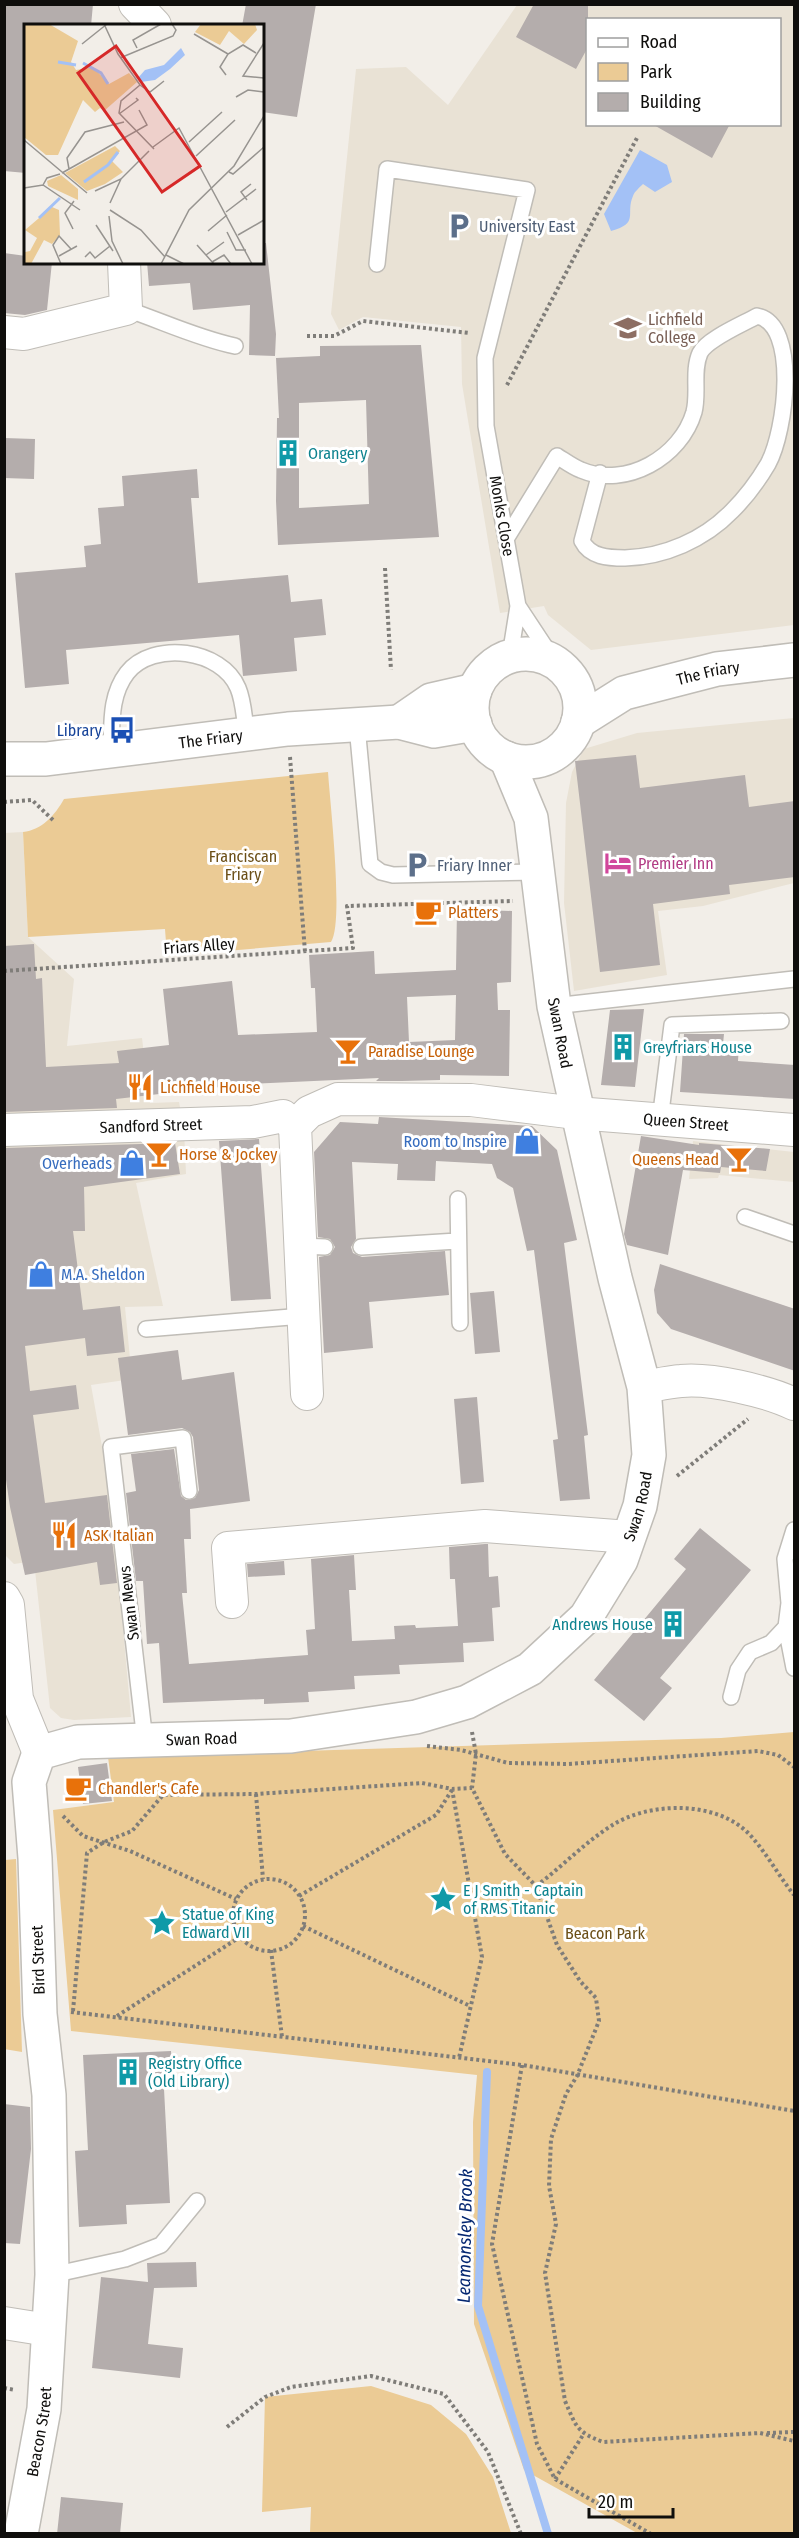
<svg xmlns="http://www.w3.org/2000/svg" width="799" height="2538" font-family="'Fira Sans Condensed',sans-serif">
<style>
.built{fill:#e9e2d5;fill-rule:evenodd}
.green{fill:#ebcb95}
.water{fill:#a3c1f6}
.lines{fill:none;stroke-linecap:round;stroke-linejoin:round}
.stream{stroke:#a3c1f6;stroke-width:8}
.building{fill:#b4adac;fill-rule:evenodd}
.lane-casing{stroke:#c0bdb7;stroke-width:18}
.street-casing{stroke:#c0bdb7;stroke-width:34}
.secondary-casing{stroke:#c0bdb7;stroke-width:36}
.path{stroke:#7f7d79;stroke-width:4;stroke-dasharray:3 3;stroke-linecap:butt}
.lane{stroke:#fff;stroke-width:15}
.street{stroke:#fff;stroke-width:32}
.secondary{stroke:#fff;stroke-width:33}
.labels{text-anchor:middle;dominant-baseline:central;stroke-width:6;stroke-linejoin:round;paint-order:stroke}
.service-label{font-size:16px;fill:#4e5e75;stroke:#fff;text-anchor:start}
.education-label{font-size:16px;fill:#785e54;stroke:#fff;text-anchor:start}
.culture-label{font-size:16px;fill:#0d838f;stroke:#fff;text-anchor:start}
.street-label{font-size:16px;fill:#0f0e0c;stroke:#fff}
.transit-label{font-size:16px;fill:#164399;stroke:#fff;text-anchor:end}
.park-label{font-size:16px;fill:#6b4f17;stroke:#fff}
.hotel-label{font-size:16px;fill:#b23c85;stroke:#fff;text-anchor:start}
.food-label{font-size:16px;fill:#c56008;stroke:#fff;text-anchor:start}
.shop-label{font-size:16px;fill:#366cbe;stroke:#fff;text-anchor:end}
.water-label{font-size:18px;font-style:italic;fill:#042771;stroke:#fff}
.inset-river{fill:none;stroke:#a3c1f6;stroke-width:3}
.inset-road{fill:none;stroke:#979490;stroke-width:1.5}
.view{fill:#d62828;fill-opacity:0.15;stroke:#d62828;stroke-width:3}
.inset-edge{fill:none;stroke:#0f0e0c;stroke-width:3}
</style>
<rect width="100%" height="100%" fill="#f2eee8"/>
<!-- built -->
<path class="built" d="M517,5H794V625L591,650L548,615L544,606L500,613L462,384L461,327L363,317L339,330L331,314L356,69L406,67L448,105ZM588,20H780V124H588Z
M794,718V883L703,906L658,911L667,975L574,991L564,903L566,803L572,772L584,749L637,733Z
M23,832L28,937L74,979L67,1046L142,1038L150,1103L179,1102L184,1129L186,1174L136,1183L163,1306L125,1307L132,1379L91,1385L111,1497L131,1717L74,1720L61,1718L50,1708L34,1561L14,1564L5,1555L4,833Z
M693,1141L794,1152V1182L719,1175L718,1178L689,1179Z"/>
<!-- green -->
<path class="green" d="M328,772C330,802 344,923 331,942L167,956L165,929L28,937L23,832C42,830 55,815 64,799Z
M794,1732V2533H637L524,2470L474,2324L473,2122L477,2075L71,2031L53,1810L114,1802L108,1757L721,1738Z
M16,1859L22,2052L4,2049L5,1860Z
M371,2386L431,2405L466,2434L493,2477L511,2533H310L311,2507L262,2512L265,2397Z"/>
<!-- water -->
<path class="water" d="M640,150L667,165L672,182L655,192L643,184C640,187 634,192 633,196C625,214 640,223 611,231L604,214Z"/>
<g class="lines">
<!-- stream -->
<path class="stream" d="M487,2072L478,2306L548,2534"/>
</g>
<!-- building -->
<path class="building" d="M4,4H93L91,26H26V173L4,171Z
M246,4H316L297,117L262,112V26H242Z
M534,4H588V47L576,69L516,37Z
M652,124H730L712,158Z
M262,243H266L276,334L275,356L249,355L250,305L193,310L190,283L149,286L147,262H262Z
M4,253L26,256V262H52L47,310L25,315L4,313Z
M421,345L439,537L278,545L276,501L277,418H279L276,358L320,356V346ZM366,400L369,504L299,508V403Z
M4,438L35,439L34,479L4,478Z
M197,469L199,498H191L198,583L288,575L291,602L322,599L326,635L294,638L297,671L243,676L239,635L66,650L69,684L25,688L15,573L86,567L84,546L101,544L98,508L124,506L122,476Z
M636,755L640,788L745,775L749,807L795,801V877L729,885L730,894L653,904L660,965L600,972L575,761Z
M457,909L512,911L511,982L497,983L498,1010H510L509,1076L440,1075V1080L402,1081H376L379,1078L246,1084L116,1099L117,1108L4,1112V946L34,944L36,979L42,978L46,1067L119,1063L117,1051L169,1045L163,989L232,981L238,1035L317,1032L315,988H311L309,955L374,951L375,974L456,970ZM456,995L455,1040L409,1042L407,997Z
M644,1009L635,1087L601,1085L610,1010Z
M684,1034H724L723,1044L739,1045L738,1061L795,1065V1099L680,1092Z
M379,1117L532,1126L557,1150L577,1240L564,1243L588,1435L584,1436L590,1499L560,1501L553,1440L558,1439L534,1250L527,1251L513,1188L497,1178L492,1164L436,1161L435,1181L397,1180L398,1164L352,1162L356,1239L351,1247L353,1253L362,1257L445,1251L449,1295L369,1302L373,1348L324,1353L319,1257L330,1255L335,1247L330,1239L318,1237L314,1152L340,1122L378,1124Z
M641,1136L699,1145V1143L770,1149L766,1171L721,1167L720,1173L683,1170L668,1255L627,1245L624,1234Z
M259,1139L271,1299L231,1301L219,1141Z
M175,1143L180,1174L84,1187L85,1231H73L83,1310L120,1306L125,1352L87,1356L85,1338L25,1346L30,1391L76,1385L79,1409L33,1415L45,1503L107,1495L117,1583L100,1585L97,1562L25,1575L10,1507L4,1466V1148Z
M660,1264L795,1309V1371L671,1329L657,1313L654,1290Z
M494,1291L500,1352L475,1354L470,1293Z
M178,1350L182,1380L234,1372L250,1501L190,1509L191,1539H184L187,1593H182L189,1664L308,1655L306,1630L315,1629L311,1559L354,1555L356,1590H349L352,1641L395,1639L394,1626L415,1625L416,1628L458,1626L455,1579H450L449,1547L485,1544H488L489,1577L498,1576L500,1607L492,1608L494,1641L463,1643L464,1662L399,1665L400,1674L354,1676L355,1689L308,1692L309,1702L264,1704V1699L163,1703L159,1643L147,1644L143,1581H136L126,1493L136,1491L131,1454L174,1449L181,1496L186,1500L195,1498L199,1490L193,1437L190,1432L182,1428L128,1435L118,1358Z
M477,1397L484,1482L461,1484L454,1399Z
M700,1528L751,1570L660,1678L672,1688L644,1721L594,1680L686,1569L674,1559Z
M284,1561L285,1575L248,1577L247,1564Z
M107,1763L112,1801L83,1804L78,1767Z
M171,2051L173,2088L164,2089L170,2203L126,2205L127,2224L79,2227L75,2151L88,2150L83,2055Z
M4,2104L30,2107L31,2149L20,2244L4,2243Z
M196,2262L197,2287L154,2288L148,2344L183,2348L180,2378L92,2368L101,2277L148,2282L147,2263Z
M61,2497L123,2503L120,2534H57Z"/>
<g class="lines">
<defs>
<path id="lane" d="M377,264L387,169L527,190L485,358L486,426L518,606L510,656
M126,309C162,321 197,338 235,346
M506,539L557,456C565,461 573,467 581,470C626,489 681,457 694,412C699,393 692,371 700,353C707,339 743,324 757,316C799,324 786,431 768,464C758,481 745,498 732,511C704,540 664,557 625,558C608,558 590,557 582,541L600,473
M518,606L555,662
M357,726L370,864L381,872L393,875L538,872
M111,749C112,723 110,695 127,673C153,640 222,649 238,688C244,702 244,720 247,734
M554,1006L794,979
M660,1120L672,1025L781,1021
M458,1199L460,1323
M745,1217L794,1234
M300,1246L325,1247
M361,1247L457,1241
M146,1329L303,1316
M786,1627L794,1668
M731,1697L738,1670L750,1652L771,1643L786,1627L789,1603L785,1559L794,1530
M145,1741L111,1447L183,1438L189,1491
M52,2275L125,2259L161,2245L197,2201"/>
<g id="street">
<path d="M135,4L155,25"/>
<path d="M4,332L24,334L126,309L124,262"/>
<path id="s1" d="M4,1130L253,1122L283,1116L295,1126"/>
<path d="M644,1387C656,1385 668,1382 681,1381C711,1378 767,1391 794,1404"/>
<path id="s2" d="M307,1394L295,1126L309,1112L338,1099L471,1100L576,1113L794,1130"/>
<path d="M4,1598L8,1605L17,1699L39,1753"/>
<path d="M232,1602L228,1548L485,1526L629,1537"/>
<path d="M4,2323L48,2330"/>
</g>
<g id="secondary">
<circle cx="526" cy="708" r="54"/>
<path d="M399,722L431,700L475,690"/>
<path id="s3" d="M578,722L624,693L717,669L794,660"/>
<path id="s4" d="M4,759H46L288,729L399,722L434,731L475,724"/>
<path id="s5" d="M21,2534L44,2409L52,2275L49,2095L40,2014L35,1858L29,1782L39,1753L78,1742L291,1736L416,1717L467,1702L530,1669L586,1617L621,1560L640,1506L649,1455L644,1387L615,1278L554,1006L531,818L506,758"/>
</g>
</defs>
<!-- lane casing -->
<use href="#lane" class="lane-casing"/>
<!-- street casing -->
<use href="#street" class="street-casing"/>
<!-- secondary casing -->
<use href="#secondary" class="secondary-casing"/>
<!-- path -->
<path class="path" d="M307,336H334L363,321L469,333
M507,385L638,136
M385,568L391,670
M290,757L305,952
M4,802L32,800L54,821
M4,971L353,948L347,906L513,901
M677,1476L748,1419
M472,1732L476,1754L472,1788
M427,1746L461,1750L508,1763L568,1764L758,1751L778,1755L794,1767
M452,1789L482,1957L459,2058
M256,1794L263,1879
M63,1816L83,1836L130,1851L236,1899
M233 1915a36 36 0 1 1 72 0a36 36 0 1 1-72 0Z
M536,1886C562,1867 584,1843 611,1826C649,1801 719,1800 751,1836C767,1854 779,1876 794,1895
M299,1896L436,1815L452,1790
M303,1926L470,2006
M271,1950L282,2037
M73,2011L87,1853L104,1842L132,1831L163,1795L256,1794L422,1783L452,1789L472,1788L505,1854L536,1886L557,1945L580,1981L596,1998L599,2021L577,2076L566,2094L551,2139L549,2186L556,2224L545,2273L565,2401C576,2426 576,2432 603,2442L760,2433L794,2441
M71,2012L522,2065L794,2111
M117,2016L240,1937
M522,2065L492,2244L537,2444L555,2479L651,2534
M4,2388L15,2390
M227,2427L265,2397L291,2387L371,2376L444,2394L488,2452L521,2534
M767,2433L794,2432
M555,2479L583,2435"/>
<!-- lane -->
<use href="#lane" class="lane"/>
<!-- street -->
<use href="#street" class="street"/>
<!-- secondary -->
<use href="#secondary" class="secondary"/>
</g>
<!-- icons -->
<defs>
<symbol id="parking-bare" viewBox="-9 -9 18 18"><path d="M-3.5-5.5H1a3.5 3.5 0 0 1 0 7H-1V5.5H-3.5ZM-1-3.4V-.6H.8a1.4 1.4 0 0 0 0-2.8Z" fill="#5c6f8a" stroke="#fff" stroke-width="2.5" paint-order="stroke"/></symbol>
<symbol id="university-bare" viewBox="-9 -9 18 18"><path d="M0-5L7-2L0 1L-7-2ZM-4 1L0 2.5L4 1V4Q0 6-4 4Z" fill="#8d6e63" stroke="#fff" stroke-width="2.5" paint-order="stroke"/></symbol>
<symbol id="building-bare" viewBox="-9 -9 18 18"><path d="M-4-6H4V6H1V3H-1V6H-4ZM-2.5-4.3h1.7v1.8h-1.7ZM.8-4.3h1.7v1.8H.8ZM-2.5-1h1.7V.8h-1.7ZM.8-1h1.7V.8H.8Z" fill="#0f9aa8" stroke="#fff" stroke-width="2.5" paint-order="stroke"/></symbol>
<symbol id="bus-bare" viewBox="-9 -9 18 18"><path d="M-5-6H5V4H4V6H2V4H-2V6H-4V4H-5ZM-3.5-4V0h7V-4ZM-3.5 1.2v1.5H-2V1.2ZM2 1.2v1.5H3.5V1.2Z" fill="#1a4fb4" stroke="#fff" stroke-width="2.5" paint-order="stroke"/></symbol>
<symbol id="hotel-bare" viewBox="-9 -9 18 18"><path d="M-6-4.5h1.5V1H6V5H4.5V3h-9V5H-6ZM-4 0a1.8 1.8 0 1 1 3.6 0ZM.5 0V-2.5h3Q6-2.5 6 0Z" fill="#d1479c" stroke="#fff" stroke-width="2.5" paint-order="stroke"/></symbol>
<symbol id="cafe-bare" viewBox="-9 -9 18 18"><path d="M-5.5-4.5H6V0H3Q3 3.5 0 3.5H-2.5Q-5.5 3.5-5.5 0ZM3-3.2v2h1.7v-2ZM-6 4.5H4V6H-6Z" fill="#e8710a" stroke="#fff" stroke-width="2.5" paint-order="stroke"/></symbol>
<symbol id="bar-bare" viewBox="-9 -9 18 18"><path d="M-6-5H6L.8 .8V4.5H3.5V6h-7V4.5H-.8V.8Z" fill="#e8710a" stroke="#fff" stroke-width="2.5" paint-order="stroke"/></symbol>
<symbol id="restaurant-bare" viewBox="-9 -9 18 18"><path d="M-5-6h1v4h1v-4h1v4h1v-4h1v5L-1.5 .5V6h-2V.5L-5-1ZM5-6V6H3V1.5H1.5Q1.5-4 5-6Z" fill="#e8710a" stroke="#fff" stroke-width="2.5" paint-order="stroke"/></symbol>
<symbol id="shop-bare" viewBox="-9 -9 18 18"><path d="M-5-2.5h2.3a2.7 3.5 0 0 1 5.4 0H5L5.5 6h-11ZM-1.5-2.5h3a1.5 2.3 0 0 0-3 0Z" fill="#3f7fe0" stroke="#fff" stroke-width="2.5" paint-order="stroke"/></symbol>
<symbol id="sight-bare" viewBox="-9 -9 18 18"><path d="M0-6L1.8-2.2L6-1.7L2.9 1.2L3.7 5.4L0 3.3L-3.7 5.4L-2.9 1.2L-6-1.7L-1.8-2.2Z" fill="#0f9aa8" stroke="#fff" stroke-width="2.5" paint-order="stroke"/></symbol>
</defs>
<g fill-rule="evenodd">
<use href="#parking-bare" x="440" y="207" width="38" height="38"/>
<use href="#university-bare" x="609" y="309" width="38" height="38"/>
<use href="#building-bare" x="269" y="434" width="38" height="38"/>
<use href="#bus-bare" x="103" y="711" width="38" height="38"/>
<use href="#hotel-bare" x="599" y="844" width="38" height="38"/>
<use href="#parking-bare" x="398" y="846" width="38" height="38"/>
<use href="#cafe-bare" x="409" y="893" width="38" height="38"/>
<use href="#building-bare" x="604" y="1028" width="38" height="38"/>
<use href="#bar-bare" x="329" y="1032" width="38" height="38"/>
<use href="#restaurant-bare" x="121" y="1068" width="38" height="38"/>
<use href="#shop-bare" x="508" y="1122" width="38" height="38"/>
<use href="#bar-bare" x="140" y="1135" width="38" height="38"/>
<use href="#bar-bare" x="720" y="1140" width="38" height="38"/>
<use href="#shop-bare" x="113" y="1144" width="38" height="38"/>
<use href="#shop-bare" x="22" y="1255" width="38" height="38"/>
<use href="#restaurant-bare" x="45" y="1516" width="38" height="38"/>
<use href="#building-bare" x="654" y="1605" width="38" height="38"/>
<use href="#cafe-bare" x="59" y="1769" width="38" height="38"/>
<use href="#sight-bare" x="424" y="1880" width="38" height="38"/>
<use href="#sight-bare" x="143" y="1904" width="38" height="38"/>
<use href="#building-bare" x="109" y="2053" width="38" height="38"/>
</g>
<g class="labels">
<!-- service labels -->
<g class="service-label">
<text x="479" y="226">University East</text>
<text x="437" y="865">Friary Inner</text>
</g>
<!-- education labels -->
<g class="education-label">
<text x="648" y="319">Lichfield<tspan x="648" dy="18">College</tspan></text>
</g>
<!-- culture labels -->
<g class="culture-label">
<text x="308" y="453">Orangery</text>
<text x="643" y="1047">Greyfriars House</text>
<text x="653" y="1624" text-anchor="end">Andrews House</text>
<text x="463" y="1890">E J Smith - Captain<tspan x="463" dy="18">of RMS Titanic</tspan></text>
<text x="182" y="1914">Statue of King<tspan x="182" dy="18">Edward VII</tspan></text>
<text x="148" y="2063">Registry Office<tspan x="148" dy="18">(Old Library)</tspan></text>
</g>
<!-- street labels -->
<g class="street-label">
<text transform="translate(502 516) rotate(80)">Monks Close</text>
<text stroke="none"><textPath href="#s3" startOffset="141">The Friary</textPath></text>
<text stroke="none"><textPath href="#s4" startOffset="208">The Friary</textPath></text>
<text transform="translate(199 946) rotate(-4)">Friars Alley</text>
<text transform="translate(560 1033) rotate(79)">Swan Road</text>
<text stroke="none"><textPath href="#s2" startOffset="669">Queen Street</textPath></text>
<text stroke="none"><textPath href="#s1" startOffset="147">Sandford Street</textPath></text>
<text stroke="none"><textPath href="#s5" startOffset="1490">Swan Road</textPath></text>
<text transform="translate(129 1603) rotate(-97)">Swan Mews</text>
<text stroke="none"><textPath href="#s5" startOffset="950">Swan Road</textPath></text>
<text transform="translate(38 1960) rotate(-92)">Bird Street</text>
<text stroke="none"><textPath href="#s5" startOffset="104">Beacon Street</textPath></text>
</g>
<!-- transit labels -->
<g class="transit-label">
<text x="102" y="730">Library</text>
</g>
<!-- park labels -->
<g class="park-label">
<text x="243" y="856">Franciscan<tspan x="243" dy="18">Friary</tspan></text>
<text x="605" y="1933">Beacon Park</text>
</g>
<!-- hotel labels -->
<g class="hotel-label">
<text x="638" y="863">Premier Inn</text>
</g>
<!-- food labels -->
<g class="food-label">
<text x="448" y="912">Platters</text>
<text x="368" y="1051">Paradise Lounge</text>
<text x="160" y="1087">Lichfield House</text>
<text x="179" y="1154">Horse &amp; Jockey</text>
<text x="719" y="1159" text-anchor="end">Queens Head</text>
<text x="84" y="1535">ASK Italian</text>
<text x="98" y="1788">Chandler's Cafe</text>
</g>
<!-- shop labels -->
<g class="shop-label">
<text x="507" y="1141">Room to Inspire</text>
<text x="112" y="1163">Overheads</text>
<text x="61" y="1274" text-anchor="start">M.A. Sheldon</text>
</g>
<!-- water labels -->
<g class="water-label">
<text transform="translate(465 2236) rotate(-89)">Leamonsley Brook</text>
</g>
</g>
<!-- overview -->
<g transform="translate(24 24)">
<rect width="240" height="240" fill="#f2eee8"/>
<path d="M0,0H25L54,17L47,38L52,46L69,43L85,60L105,49L113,58L80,87L76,84L71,88L59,76L34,131H22L0,113ZM177,0H231L233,6L220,20L205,7L196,21L171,8ZM91,122L96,127L88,137L99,148L81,160L63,167L41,149ZM37,151L54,165V176L24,162L23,157ZM28,183L35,186L36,211L28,220L20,216L7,240H0L1,228L6,227L13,214L1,206Z" fill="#ebcb95"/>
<path d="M157,24L161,31L146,45L131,56L117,58L114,54L121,46L140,41Z" fill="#a3c1f6"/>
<path class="inset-river" d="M34,38L52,41M59,39L77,49L84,60M60,158L84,141L94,128M15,194L36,174"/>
<path class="inset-road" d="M80,0L94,30L116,61L126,68L140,57M170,10L204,30M240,19L219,52L240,54M58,20L83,0M113,24L109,16L137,0M96,34L149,12L152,6L148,0M202,51L196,43L204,30L219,21L232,29M116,61L97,77L95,89L130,125M212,73L224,66L240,68M95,90L114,76L112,74M0,116L63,169M165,118L198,88M129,123L155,104L228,240M172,132L211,96M45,145L43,134L61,108L100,98M205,148L209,150L240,123M38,149L123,101L115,86M19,161L23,154L36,150M0,164L19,161L56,186M71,167L97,155L125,127M223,176L217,168L227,160M86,179L97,155M86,186L117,206L141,233M202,188L232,165M85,192L88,217L99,240M72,201L89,227M49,205L41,189L50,177M184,207L203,191M203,208L212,226H222M214,211L240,196M173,221L190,240M142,231L160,240M182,231L200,218M35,232L53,222M61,233L66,228L71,234L86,222M188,238L200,231L207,240M37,240L29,221L35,212L47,225M137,240L165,186L210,142L240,92"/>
<path class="view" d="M92,22L176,142L138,168L54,49Z"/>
<rect width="240" height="240" class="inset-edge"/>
</g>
<!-- border -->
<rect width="799" height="2538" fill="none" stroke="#0f0e0c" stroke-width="12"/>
<!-- legend -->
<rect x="586" y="18" width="195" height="108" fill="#ffffff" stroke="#9f9f9e" stroke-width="1.5"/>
<rect x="598" y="38" width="30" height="9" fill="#ffffff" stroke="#9f9f9e" stroke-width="1.5"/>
<text x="640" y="48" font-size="18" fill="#0f0e0c">Road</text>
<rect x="598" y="63" width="30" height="18" fill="#ebcb95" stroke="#9f9f9e" stroke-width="1.5"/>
<text x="640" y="78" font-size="18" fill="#0f0e0c">Park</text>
<rect x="598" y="93" width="30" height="18" fill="#b4adac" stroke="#9f9f9e" stroke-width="1.5"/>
<text x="640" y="108" font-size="18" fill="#0f0e0c">Building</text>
<!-- scale -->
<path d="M589 2508v9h84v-9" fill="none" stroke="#0f0e0c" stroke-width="3"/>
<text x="598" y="2508" font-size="18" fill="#0f0e0c" stroke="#ffffff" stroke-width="4.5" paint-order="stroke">20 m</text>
</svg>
